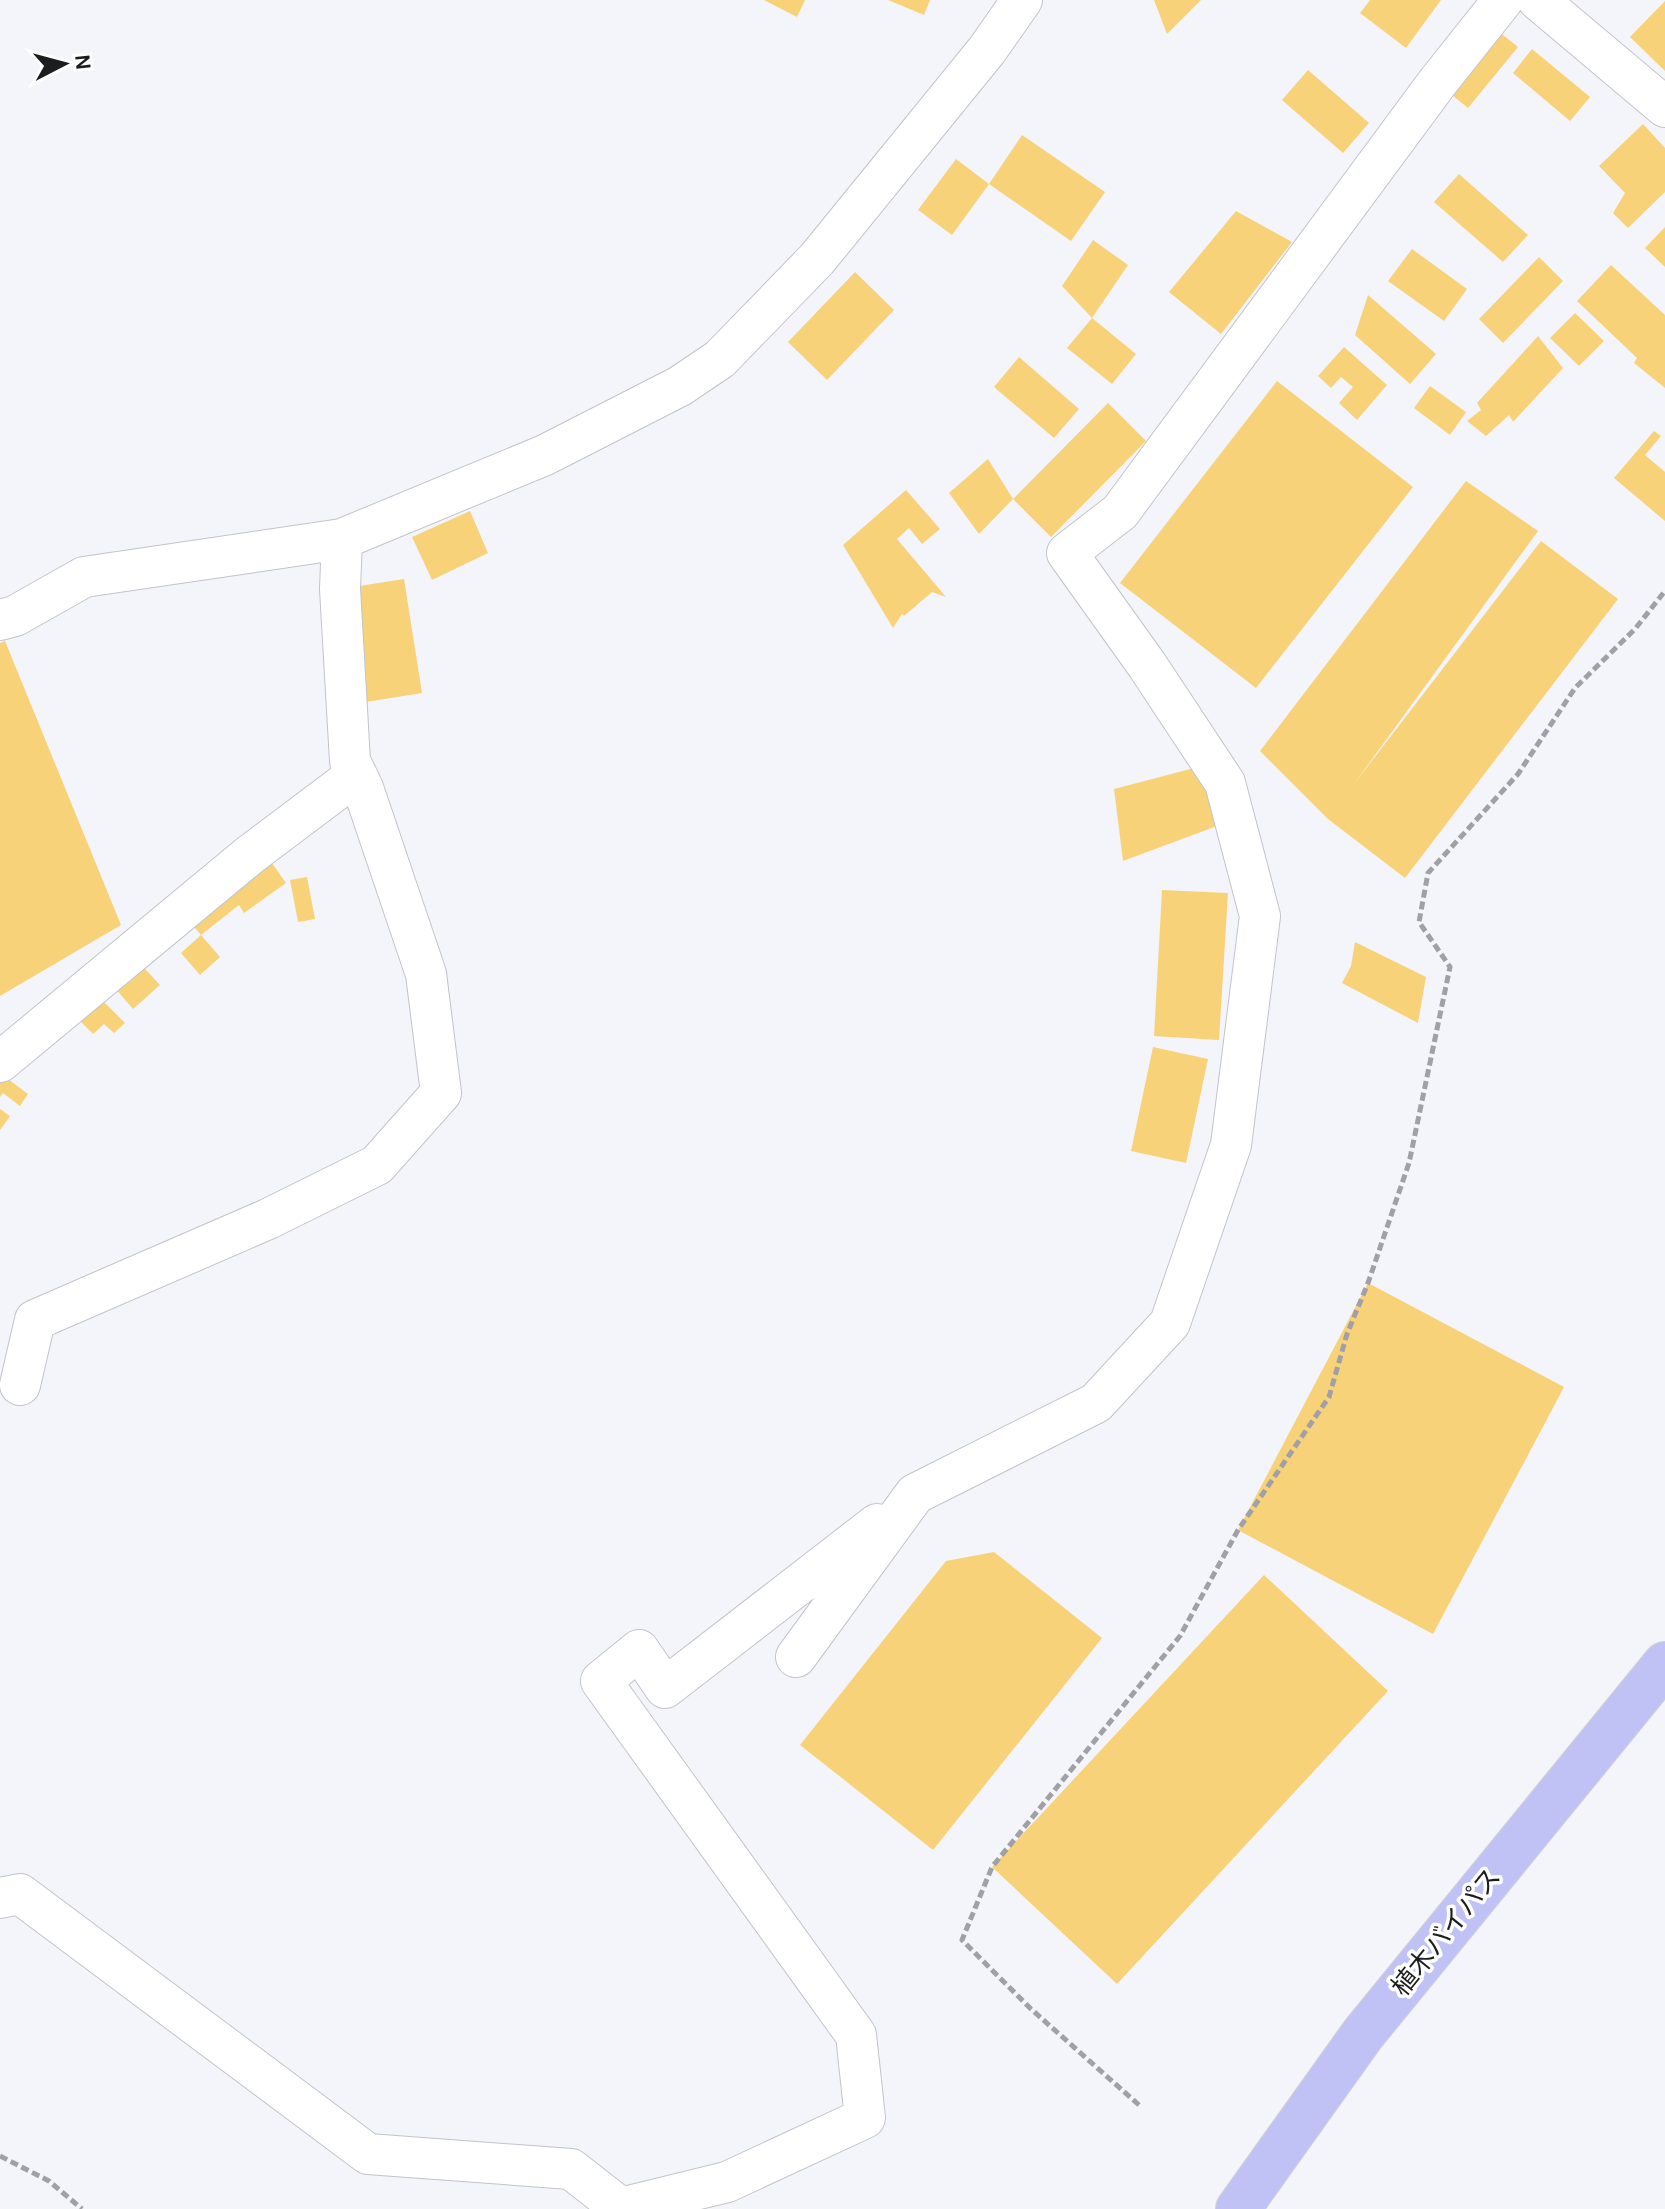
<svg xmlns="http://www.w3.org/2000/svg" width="1665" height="2209" font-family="Karla,'Noto Sans JP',sans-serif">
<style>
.building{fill:#f7d278}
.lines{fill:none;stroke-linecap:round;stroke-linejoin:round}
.minor-casing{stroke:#c3c4cb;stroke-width:42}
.trunk-casing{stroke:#d2d2d2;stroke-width:46}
.path{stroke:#a0a0a6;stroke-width:5;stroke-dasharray:8 4;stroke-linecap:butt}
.minor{stroke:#fff;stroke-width:40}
.trunk{stroke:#c0c2f6;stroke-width:44}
.labels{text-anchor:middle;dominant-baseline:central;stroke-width:7;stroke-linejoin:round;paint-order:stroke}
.street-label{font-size:26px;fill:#1c1d1f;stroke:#fff}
</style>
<rect width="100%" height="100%" fill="#f4f4fb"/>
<!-- building -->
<path class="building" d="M764,0H805L797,17Z
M888,0H930L924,15Z
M1154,0H1201L1167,34Z
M1370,0H1441L1406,48L1360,13Z
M1665,1V71L1630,37Z
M1487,22L1518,47L1468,108L1437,83Z
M1532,49L1590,97L1570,121L1513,73Z
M1308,70L1369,123L1343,153L1282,100Z
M1643,124L1665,148V192L1628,228L1613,213L1625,193L1599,166Z
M1022,135L1105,192L1071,241L989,184Z
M956,159L989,184L952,235L918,210Z
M1459,174L1528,235L1503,262L1434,202Z
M1236,211L1292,242L1221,334L1169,292Z
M1665,227V267L1645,248Z
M1093,240L1128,265L1092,318L1062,286Z
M1412,249L1467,289L1444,321L1388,281Z
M1539,257L1563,281L1503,343L1479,319Z
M1611,265L1665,315V388L1634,363L1637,358L1577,301Z
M855,272L894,310L827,380L788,342Z
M1368,295L1436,354L1410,384L1355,335Z
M1575,313L1604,341L1579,366L1550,338Z
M1092,318L1136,354L1112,384L1067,348Z
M1538,336L1563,368L1513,422L1509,415L1486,436L1467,421L1481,410L1477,403Z
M1344,347L1387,385L1357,420L1339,403L1353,387L1341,377L1331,388L1318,376Z
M1019,357L1079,409L1054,438L994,387Z
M1277,381L1413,487L1256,688L1120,583Z
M1430,386L1466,412L1450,435L1414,408Z
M1108,403L1146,441L1051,537L1013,499Z
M1654,431L1661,436L1645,455L1665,472V521L1614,478Z
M988,459L1013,499L979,534L949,493Z
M1466,481L1538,531L1354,784L1541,541L1618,599L1405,878L1328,819L1260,751Z
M906,490L940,529L922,544L909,528L897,539L946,597L932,592L904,616L902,614L893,628L843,545Z
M470,511L488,553L432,580L412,537Z
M404,579L422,693L359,703L340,589Z
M5,641L121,925L0,996V643Z
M1198,767L1217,826L1123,861L1114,789Z
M269,859L286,883L244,913L239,905L201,935L181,912Z
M307,877L315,919L298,922L290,880Z
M1162,890L1228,893L1219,1040L1154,1036Z
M201,935L220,957L200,975L181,953Z
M1355,942L1426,977L1418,1023L1342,983L1351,966Z
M134,957L160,985L133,1009L108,980Z
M94,992L125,1023L114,1033L104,1024L93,1034L73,1014Z
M1153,1047L1208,1059L1186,1163L1131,1151Z
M0,1073L28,1094L20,1106L3,1093L0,1097Z
M0,1109L10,1116L0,1130Z
M1368,1283L1564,1387L1433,1634L1238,1530Z
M994,1552L1102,1638L933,1850L800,1745L946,1561Z
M1264,1575L1388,1691L1117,1984L992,1867Z"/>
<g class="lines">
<defs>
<path id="minor" d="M1538,0L1665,107
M0,620L15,616L84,577L342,539L545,455L680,386L720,359L817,259L987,50L1022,0
M0,1062L251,854L356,775
M20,1385L35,1320L268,1219L377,1165L441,1093L426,974L363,788L350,761L340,589L342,539
M796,1657L915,1494L1096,1403L1170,1323L1231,1145L1260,916L1225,783L1147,665L1067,553L1120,512L1437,83L1503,0
M0,1898L20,1894L368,2154L571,2169L621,2208L727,2182L865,2118L856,2035L601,1681L639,1650L665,1688L877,1524"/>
<path id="trunk" d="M1238,2209L1363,2034L1665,1664"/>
</defs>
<!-- minor casing -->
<use href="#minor" class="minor-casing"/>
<!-- trunk casing -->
<use href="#trunk" class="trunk-casing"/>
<!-- path -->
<path class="path" d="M1139,2105L1031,2009L962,1940L992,1867L1180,1636L1238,1530L1329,1397L1347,1334L1368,1283L1409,1163L1450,967L1419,922L1428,873L1518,774L1575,688L1635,629L1665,591
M0,2156L49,2181L82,2209"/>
<!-- minor -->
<use href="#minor" class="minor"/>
<!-- trunk -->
<use href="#trunk" class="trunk"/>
</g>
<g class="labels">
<!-- street labels -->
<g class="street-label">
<text transform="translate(1446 1932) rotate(-51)">植木バイパス</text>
</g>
</g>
<!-- north arrow -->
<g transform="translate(64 64) rotate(84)" stroke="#ffffff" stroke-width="6" paint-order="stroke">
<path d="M0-6L14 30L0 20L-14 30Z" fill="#1c1d1f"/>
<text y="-12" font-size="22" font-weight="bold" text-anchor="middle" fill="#1c1d1f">N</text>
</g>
</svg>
